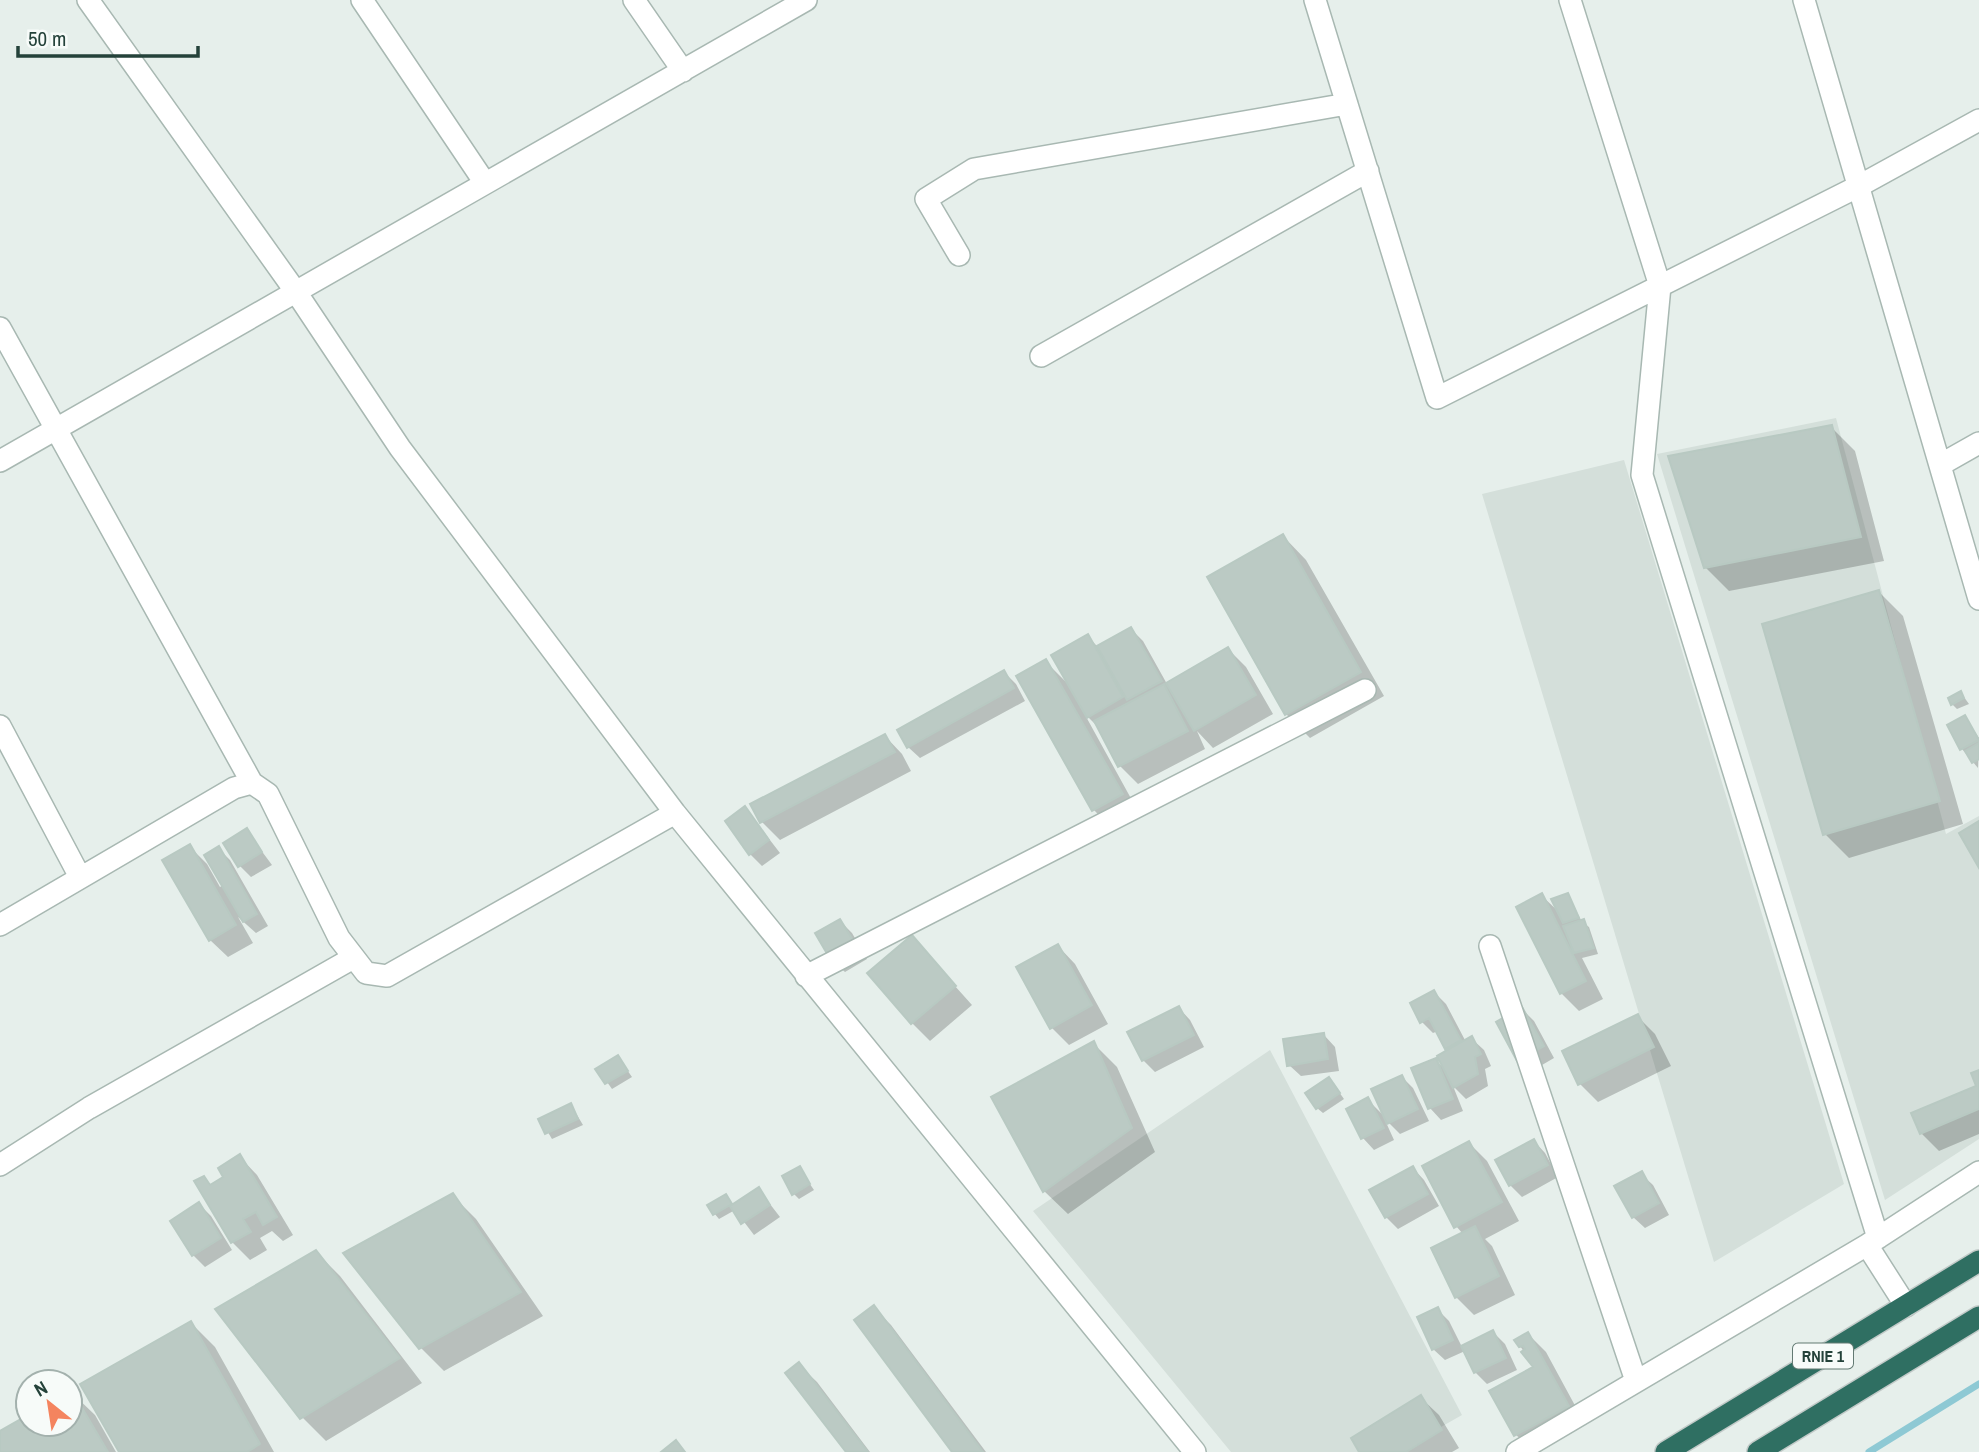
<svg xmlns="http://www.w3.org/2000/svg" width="1979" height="1452" font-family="'Archivo Narrow',sans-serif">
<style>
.built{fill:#d4dfda}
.shadow{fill:#0003}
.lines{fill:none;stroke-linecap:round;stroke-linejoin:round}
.stream{stroke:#8ec9d4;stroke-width:7}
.building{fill:#bbcac4;stroke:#b8c9c2;stroke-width:2}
.minor-casing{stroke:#a8b8b2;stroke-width:24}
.highway-casing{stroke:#c2cac8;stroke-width:24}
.minor{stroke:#fff;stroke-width:21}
.highway{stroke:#2f6f62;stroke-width:21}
.labels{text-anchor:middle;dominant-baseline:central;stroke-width:6;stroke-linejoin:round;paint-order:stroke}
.shield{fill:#f7fbf9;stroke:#637a73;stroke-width:2}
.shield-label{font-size:16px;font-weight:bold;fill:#24423a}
</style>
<rect width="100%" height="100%" fill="#e6efeb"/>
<!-- built -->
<path class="built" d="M1836,418L1946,834L1979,816V1139L1885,1200L1657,454Z
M1624,460L1844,1184L1714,1262L1482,494Z
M1270,1050L1462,1415L1397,1452H1231L1033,1211Z"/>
<!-- shadow -->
<path class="shadow" d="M1831,427L1855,451L1884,561L1729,591L1705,567Z
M1283,536L1306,560L1384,696L1310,738L1286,714Z
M1879,592L1903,616L1963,824L1849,858L1825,834Z
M1131,629L1143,641L1167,684L1228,649L1246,667L1273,714L1213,748L1197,731L1205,749L1138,784L1120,766L1101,730L1084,713L1139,813L1111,828L1094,810L1018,677L1045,661L1068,684L1088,637L1099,648Z
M1004,672L1016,684L1025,701L920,758L908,747Z
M1961,693L1969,704L1957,709L1952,704Z
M1965,717L1979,738L1978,768L1962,749Z
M885,736L902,754L911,771L780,840L762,822Z
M745,808L780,853L762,866L750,854Z
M246,830L272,865L251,877L240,866Z
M189,846L207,864L220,887L223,885L219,849L230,860L268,926L256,933L238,917L253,943L228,957L210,940Z
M1568,895L1582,922L1589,927L1598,954L1582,958L1603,999L1579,1011L1561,993L1542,896L1560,913Z
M840,921L852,933L867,959L845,972L833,961Z
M911,937L972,1005L930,1041L912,1023Z
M1058,946L1075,964L1108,1024L1069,1045L1051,1027Z
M1434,992L1446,1004L1466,1042L1472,1039L1484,1050L1491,1066L1485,1069L1488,1086L1466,1099L1453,1086L1463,1111L1441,1120L1430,1108L1435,1060L1445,1069L1450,1051L1438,1031L1433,1033L1421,1021Z
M1179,1008L1190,1020L1204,1047L1155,1072L1143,1060Z
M1522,1009L1534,1021L1554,1058L1530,1072Z
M1637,1016L1655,1034L1671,1066L1598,1102L1580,1084Z
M1324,1035L1335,1047L1339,1071L1301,1076L1289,1065Z
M1093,1043L1117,1067L1155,1152L1068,1214L1044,1191Z
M618,1057L632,1077L612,1089L598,1069Z
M1979,1072V1134L1939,1151L1921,1133L1979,1087Z
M1402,1077L1413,1088L1429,1121L1400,1134L1384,1118L1394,1140L1374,1150L1363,1138L1368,1100L1385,1117Z
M1334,1085L1344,1099L1323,1113L1317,1108Z
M571,1105L583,1125L552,1139L540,1119Z
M1534,1141L1545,1153L1558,1177L1522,1197L1510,1185Z
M1469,1143L1487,1161L1519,1221L1485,1239L1492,1246L1515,1295L1474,1315L1456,1297L1463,1234L1456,1226Z
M240,1157L257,1175L293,1235L283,1241L272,1231L260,1238L267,1250L250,1260L232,1242L204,1178L212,1186L225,1178Z
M799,1168L814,1190L799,1199L794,1194Z
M1413,1168L1424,1180L1439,1206L1398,1229L1386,1217Z
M1641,1174L1653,1185L1669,1215L1645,1228L1633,1217Z
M759,1190L780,1217L754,1235L735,1210L719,1219L714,1213L726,1196L734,1206Z
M452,1195L476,1219L543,1316L444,1371L420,1347Z
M199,1204L211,1216L232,1250L205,1267L193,1255Z
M316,1252L340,1276L422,1383L326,1441L302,1417Z
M873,1307L891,1325L986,1452H954Z
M1438,1310L1449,1321L1462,1347L1493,1332L1505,1344L1517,1370L1487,1384L1475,1372L1465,1351L1445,1360L1433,1349Z
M191,1323L215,1347L274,1452H121Z
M1528,1334L1546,1352L1585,1424L1536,1452L1516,1435L1491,1392L1535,1367L1520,1346Z
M799,1365L817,1382L870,1452H848Z
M71,1392L95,1415L116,1452H0V1433L28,1417V1424H70Z
M1421,1398L1439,1415L1459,1448L1452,1452H1362Z"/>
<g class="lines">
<!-- stream -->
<path class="stream" d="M1869,1452L1979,1384"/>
</g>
<!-- building -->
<path class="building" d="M1832,425L1861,537L1704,568L1668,456Z
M1283,534L1361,672L1285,715L1207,577Z
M1879,590L1940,801L1823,835L1762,624Z
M1131,627L1162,681L1127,700L1097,646Z
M1088,634L1123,697L1087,718L1051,655Z
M1228,647L1256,695L1194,731L1166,683Z
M1046,659L1123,794L1092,811L1016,676Z
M1004,670L1014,688L907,748L897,730Z
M1164,684L1188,731L1118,767L1094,721Z
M1961,691L1964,698L1951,705L1948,698Z
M1965,715L1979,740L1960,750L1947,725Z
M885,734L895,752L760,823L750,804Z
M1979,743V759L1972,763L1965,751Z
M745,806L769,840L749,855L725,821Z
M1979,821V868L1959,833Z
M247,828L262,852L238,867L223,843Z
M190,844L236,925L209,941L162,860Z
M219,846L257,914L243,922L204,855Z
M1542,893L1586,981L1560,994L1516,907Z
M1568,893L1579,918L1563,923L1551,899Z
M840,919L857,947L832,962L815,933Z
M1584,919L1594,948L1574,953L1563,926Z
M912,935L956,986L911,1024L867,973Z
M1058,944L1092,1005L1050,1029L1016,967Z
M1434,990L1461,1040L1445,1049L1429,1018L1420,1023L1410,1003Z
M1179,1006L1194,1035L1142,1061L1127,1032Z
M1522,1007L1544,1046L1517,1061L1496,1022Z
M1638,1014L1654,1047L1578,1085L1562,1051Z
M1324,1033L1328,1059L1287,1066L1283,1039Z
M1472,1036L1481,1054L1475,1057L1478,1074L1453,1088L1437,1056Z
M1094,1041L1132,1128L1043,1192L991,1097Z
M618,1055L628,1071L605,1084L595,1069Z
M1436,1058L1453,1099L1428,1109L1411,1068Z
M1979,1070V1109L1920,1134L1911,1113L1976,1086L1971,1073Z
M1402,1075L1418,1109L1387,1124L1371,1089Z
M1329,1077L1340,1093L1316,1109L1305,1093Z
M1368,1097L1384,1128L1361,1139L1346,1109Z
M571,1103L578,1119L545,1134L538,1119Z
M1534,1139L1548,1165L1509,1186L1495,1160Z
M1469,1141L1502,1202L1454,1228L1422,1166Z
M240,1154L277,1217L263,1225L256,1212L243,1219L251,1232L231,1243L194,1181L204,1176L210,1185L223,1177L218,1168Z
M800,1166L810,1184L792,1195L782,1176Z
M1413,1166L1428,1194L1385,1218L1369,1190Z
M1642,1171L1659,1203L1632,1218L1614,1186Z
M759,1187L770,1205L741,1224L730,1206Z
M453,1193L521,1292L419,1349L343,1253Z
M726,1194L732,1204L713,1215L707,1205Z
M199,1202L221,1238L192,1256L170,1221Z
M1475,1226L1499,1276L1455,1298L1431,1248Z
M316,1250L400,1358L300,1419L215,1309Z
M874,1305L983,1452H952L854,1320Z
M1438,1307L1453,1340L1432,1350L1417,1317Z
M191,1321L260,1444L247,1452H119L80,1384Z
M1493,1330L1506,1358L1474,1373L1461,1346Z
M1528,1332L1569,1406L1514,1436L1489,1391L1533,1367L1521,1352L1525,1349L1523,1346L1519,1347L1514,1340Z
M799,1362L868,1452H846L785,1373Z
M71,1389L108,1452H0V1431L28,1415V1424H70Z
M1421,1395L1442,1430L1406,1452H1359L1351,1438Z
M676,1440L685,1452H661Z"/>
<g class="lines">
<defs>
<path id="minor" d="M88,0L296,292L400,448L675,813L1195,1452
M362,0L485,183
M634,0L683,71
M1315,0L1437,398L1859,186L1979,120
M1570,0L1660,286L1642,475L1878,1238
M1804,0L1979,599
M959,255L926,199L974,169L1347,104
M0,328L252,783L268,794L339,938L366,973L387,976L675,813
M1041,356L1368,171
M0,461L806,0
M1940,465L1979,443
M0,726L80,877
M0,925L234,788L252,783
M1490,946L1636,1381
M806,976L1365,690
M0,1165L89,1108L353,958
M1867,1245L1906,1306
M1517,1452L1867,1245L1979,1172"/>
<path id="highway" d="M1666,1452L1979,1261
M1758,1452L1979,1317"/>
</defs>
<!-- minor casing -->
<use href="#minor" class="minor-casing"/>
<!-- highway casing -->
<use href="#highway" class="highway-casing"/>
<!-- minor -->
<use href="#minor" class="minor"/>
<!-- highway -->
<use href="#highway" class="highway"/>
</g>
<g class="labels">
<!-- shield labels -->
<rect class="shield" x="1793" y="1343.5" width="60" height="25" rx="5"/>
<g class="shield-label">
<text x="1823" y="1356">RNIE 1</text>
</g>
</g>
<!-- north arrow -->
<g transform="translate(49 1403) rotate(330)"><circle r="33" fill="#f7fbf9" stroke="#a3b1ad" stroke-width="2"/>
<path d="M0-5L12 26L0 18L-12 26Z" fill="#f4845f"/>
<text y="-10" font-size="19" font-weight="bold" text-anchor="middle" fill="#24423a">N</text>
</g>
<!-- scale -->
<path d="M18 46v10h180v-10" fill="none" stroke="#24423a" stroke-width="3.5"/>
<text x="28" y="46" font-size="21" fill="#24423a" stroke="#f7fbf9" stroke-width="5" paint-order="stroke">50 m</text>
</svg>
